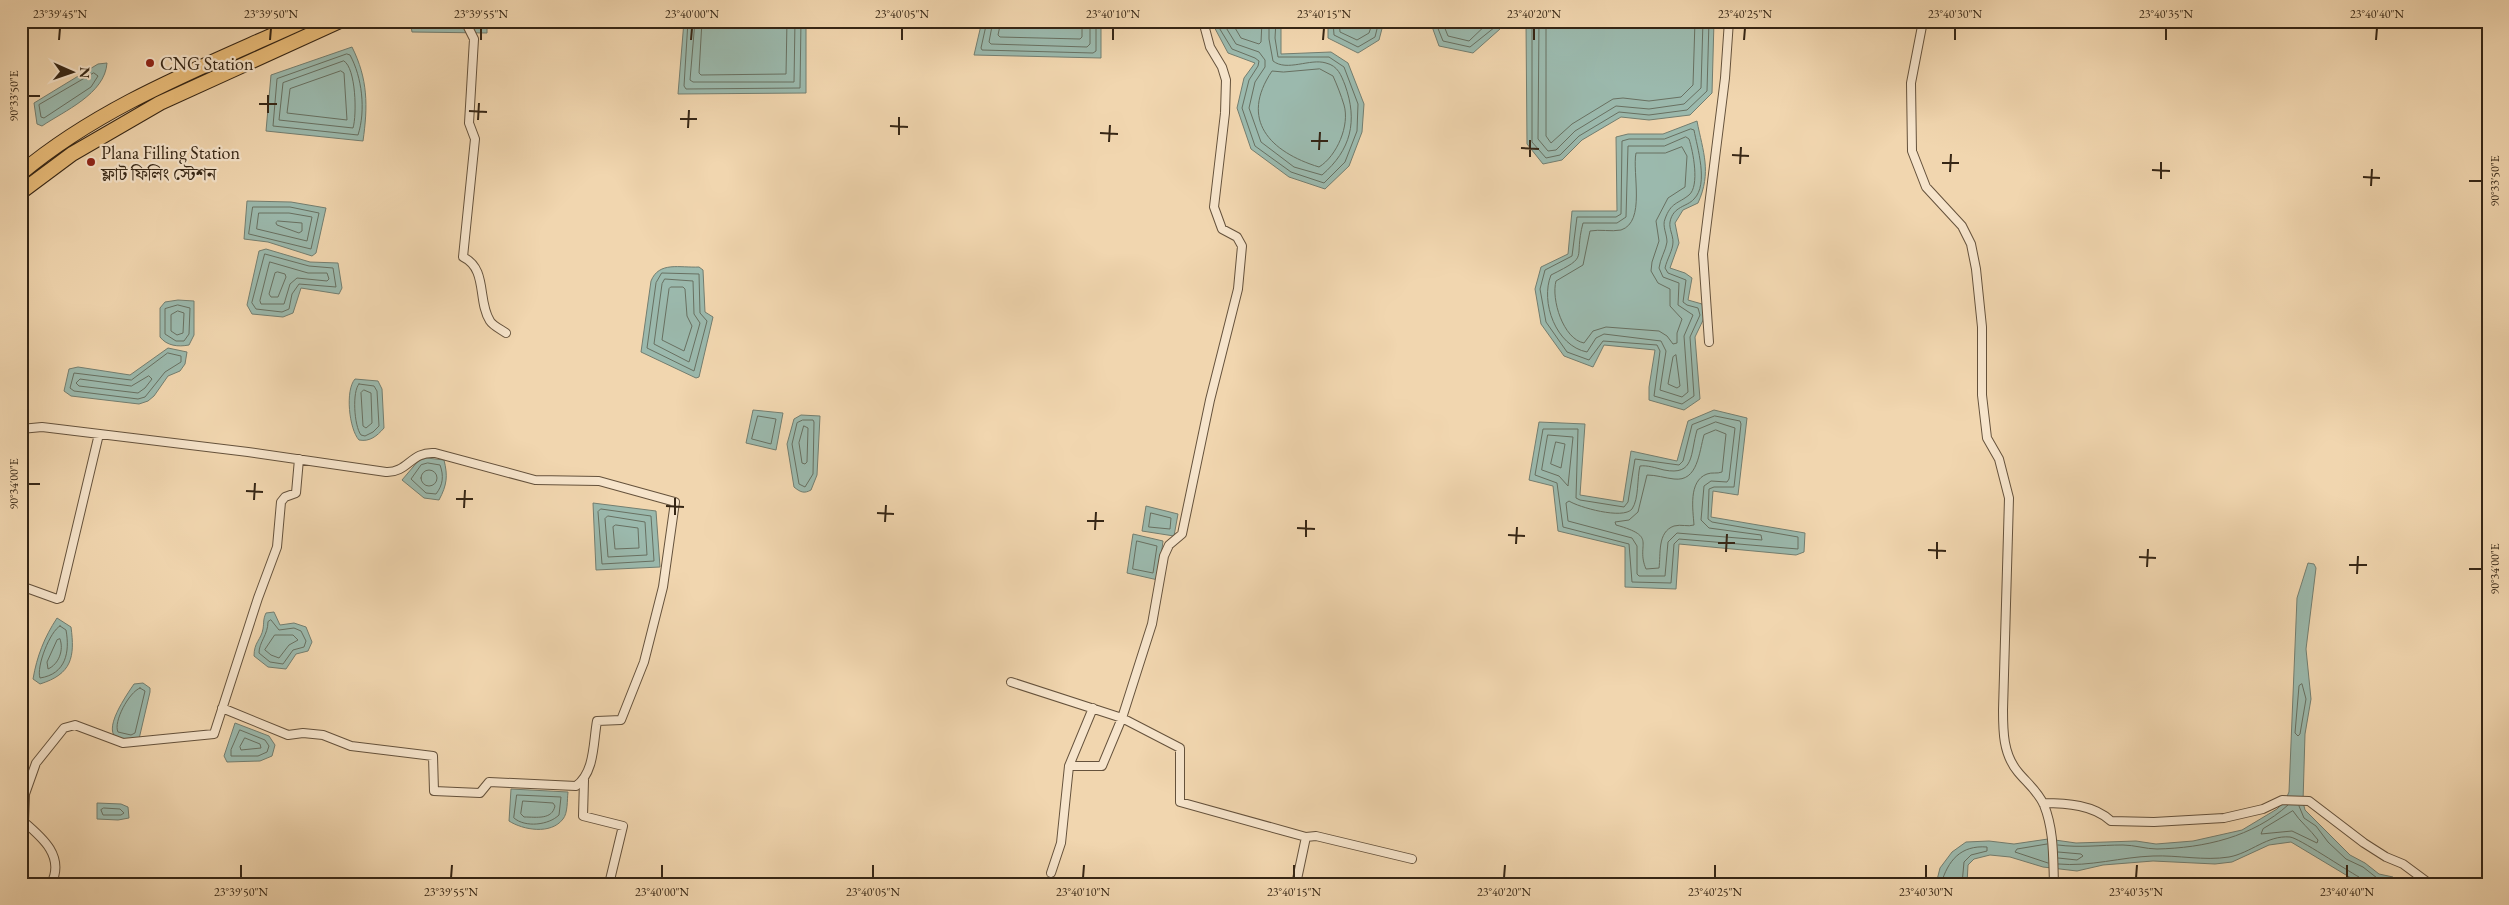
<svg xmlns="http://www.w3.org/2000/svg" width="2509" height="905" font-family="'EB Garamond','Noto Serif Bengali',serif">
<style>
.water{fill:#9bb9ad;stroke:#737e70}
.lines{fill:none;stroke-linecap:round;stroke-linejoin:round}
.shore{stroke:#687061;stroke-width:1}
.street-casing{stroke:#65523c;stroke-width:10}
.highway-casing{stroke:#362615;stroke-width:16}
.street{stroke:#f6e4cb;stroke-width:8}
.highway{stroke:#e8bb78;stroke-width:14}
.ticks{fill:none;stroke:#362615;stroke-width:2}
.poi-dot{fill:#8f2418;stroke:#f6e4cb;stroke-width:2}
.labels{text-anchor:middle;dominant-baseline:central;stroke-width:4.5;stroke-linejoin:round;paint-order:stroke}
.poi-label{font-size:18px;fill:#362615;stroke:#f6e4cb;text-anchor:start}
.neatline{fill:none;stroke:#362615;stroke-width:2}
.ticks-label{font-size:12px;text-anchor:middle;fill:#362615}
</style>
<rect width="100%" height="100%" fill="#f1d6af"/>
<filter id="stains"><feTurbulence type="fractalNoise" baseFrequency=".004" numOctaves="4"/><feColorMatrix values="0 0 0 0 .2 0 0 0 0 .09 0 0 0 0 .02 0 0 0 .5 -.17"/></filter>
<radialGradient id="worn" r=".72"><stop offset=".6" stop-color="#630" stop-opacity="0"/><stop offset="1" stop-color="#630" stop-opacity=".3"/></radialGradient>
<!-- water -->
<path class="water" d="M410,21H487V33L412,32Z
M684,21H806V93L678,94Z
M982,21H1101V58L974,55Z
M1211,21H1281V54L1331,52L1348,63L1364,104L1362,132L1349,166L1325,189L1289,177L1251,149L1237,108L1244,78L1255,63L1228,53Z
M1328,21H1384L1379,40L1358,53L1328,38Z
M1430,21H1502L1500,29L1473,53L1439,46Z
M1529,21H1714L1712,93L1690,115L1649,120L1621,117L1582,140L1562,160L1543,164L1527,144L1526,24Z
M352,47C368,79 368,106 363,141L266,131L271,75Z
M107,63C105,94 64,111 42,126L37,124L34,103L98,64Z
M1697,121C1703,152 1712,172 1698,203L1683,210L1675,223L1679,243L1670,268L1685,273L1692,278L1688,300L1702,304L1705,316L1695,337L1700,399L1684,410L1649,400V387L1655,350L1604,345L1593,367L1564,356L1541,324L1535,289L1541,267L1568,254L1572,211H1617L1616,137L1628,134H1663Z
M247,201L291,202L326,208L316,253L312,256L268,242L244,239Z
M266,249L310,262L338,263L342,288L339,294L301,288L293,313L283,317L252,314L247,305L259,251Z
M699,267L703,270L705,312L713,317L699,377L696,378L641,352L651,281C659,261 680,268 699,267Z
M178,300L194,301V335L189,345C178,347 167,346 160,337V308L165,302Z
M168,348L187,352L185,364L180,371L168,376L154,396L148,401L139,404L71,396L64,391L69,369L78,367L130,375Z
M355,379L378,381L382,389L384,428C377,436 370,442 359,440C349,429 345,390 355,379Z
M753,410L783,413L776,450L746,443Z
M1714,410L1747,418L1738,495L1713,491L1711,517L1805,533L1804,552L1796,555L1679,544L1676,589L1625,587V547L1558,531L1553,486L1529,480L1539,422L1585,424L1580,495L1623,502L1631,451L1677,461L1688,421Z
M801,415L820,416L817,475L811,490C804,494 800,492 794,487L787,444L794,419Z
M427,458L444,460C448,476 447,485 439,500L424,498L402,480L419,460Z
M593,503L656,511L660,567L596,570Z
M1146,506L1178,514L1174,536L1142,531Z
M1133,534L1163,541L1158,580L1127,573Z
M2308,563L2314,564L2316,568L2306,649L2311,699L2305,734L2303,802L2305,810L2350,855L2365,863L2379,874L2393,877L2399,884H2361L2291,842L2269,845L2232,862L2215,864L2153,861L2103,865L2077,871L2043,867L2010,857L1990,855L1974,859L1968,865L1967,884H1936L1940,868L1952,852L1966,842L1989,841L2014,844L2048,839L2076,843L2136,841L2156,844L2193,841L2242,830L2277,809L2285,801L2289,792L2297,598Z
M274,612L280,625L294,623L306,627L312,642L308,651L296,654L286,669L268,667L254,656C254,642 261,640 263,629C264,623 263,619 266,613Z
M57,618L71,627C75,657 72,674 40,684L33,679C37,656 44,638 57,618Z
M143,683L150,688V692L139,739C90,749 121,703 134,684Z
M235,723L269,736L275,745L272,756L260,761L227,762L224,756Z
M511,789L568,792C567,800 568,813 563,819C551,835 523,830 509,821Z
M97,803L121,804L128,807L129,818L118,820L97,819Z"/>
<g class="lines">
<!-- shore -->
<path class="shore" d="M415,21L418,27L463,28
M688,21L684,86L686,89L800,88L801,21
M695,21L690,80L693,82H794L795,21
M702,21L699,73L701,75L786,74L787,21
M987,21L981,48L982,50L1093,53L1096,51V21
M993,21L989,42L991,44L1087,47L1090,44V21
M1001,21L998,35L1000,37L1080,39L1082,37V21
M1215,21L1232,49L1255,58L1259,61L1258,66L1249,80L1242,108L1255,146L1291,172L1324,183L1345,162L1357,131L1358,104L1344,67L1329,57H1278L1275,38L1276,21
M1222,21L1236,44L1259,52L1265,60V67L1255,82L1249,108L1261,142L1294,167L1322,175C1351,150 1358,121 1345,85C1341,75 1338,66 1326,63C1310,58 1287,72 1273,61L1269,39V21
M1231,21L1241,38L1259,44L1261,42L1262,21
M1333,21L1334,35L1358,47L1375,37L1379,21
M1339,21L1340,32L1357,40L1369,33L1373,21
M1435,21L1443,41L1470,47L1495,27L1497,21
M1442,21L1448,36L1469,41L1490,21
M1532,21V142L1546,158L1560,155L1579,136L1619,112L1649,115L1687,110L1707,91L1709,21
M1539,21L1538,139L1548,151L1556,150L1575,131L1616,106L1649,109L1684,104L1701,88L1703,21
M1546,21V136L1551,143L1572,124L1613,99L1623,98L1649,101L1681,97L1693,85L1695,21
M347,54L350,55C362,77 366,110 358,135L273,126L277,79Z
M344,61C356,68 357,115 353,128L279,120L283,83Z
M1320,69L1333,76C1337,85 1341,95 1344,105C1350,125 1337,156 1319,167C1270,152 1239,120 1272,71L1283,72Z
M341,71L344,73L347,120L287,113L290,89Z
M94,73L98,76L91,87L44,118L41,117L39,105Z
M1691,129L1694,130C1697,147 1709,184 1694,199C1687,207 1673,206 1670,222C1669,229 1673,235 1673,242C1673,250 1667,259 1665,268L1668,273L1686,280L1683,302L1687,305L1698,308L1700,315L1690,337L1694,396L1682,404L1654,396L1660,351L1657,345L1603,341L1589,360L1567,352L1546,322L1540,289L1545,270L1572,256L1577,217H1616L1621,214L1622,141L1629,139H1664Z
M1686,137L1689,139C1693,151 1700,186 1689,195C1678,204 1671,202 1665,219C1662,226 1667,234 1667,242C1666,250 1660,259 1659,268L1663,277L1679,283L1678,305L1693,315L1684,336L1688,392L1682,397L1660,390L1666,351L1661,341L1604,334L1596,338L1587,352C1556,346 1540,302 1551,275C1591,255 1573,261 1583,223H1617L1626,217L1628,146H1664Z
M1682,147L1687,156L1685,187L1668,198L1656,221L1659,241L1652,262L1651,271L1658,283L1670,289V306L1682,319L1677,333V343L1673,344L1667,336L1659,331L1606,327L1593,331L1584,343C1563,339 1551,299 1556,281L1583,265L1590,231C1600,229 1611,232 1621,230C1646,222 1632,173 1636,153H1665Z
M253,207H290L319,213L311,249L249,234Z
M259,213H289L312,217L307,241L257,229Z
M278,221L302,223V231L299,233L277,225L276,223Z
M265,254L309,266L333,268L336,287L299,284L292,294L289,309L282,312L256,309L252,303Z
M270,262L308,273H327L329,279L327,281L297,278L290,284L284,304H261L260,301Z
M278,272L285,274L286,277L278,297H271L269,294L275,273Z
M662,273L699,274L700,313L707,321L694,371L647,348L656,283Z
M665,279L693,281L694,314L700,323L689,362L654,344L662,284Z
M671,287H683L685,289L687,316L692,326L684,351L662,340L669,289Z
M178,305L190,308L189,334L184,341H176L165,334V309Z
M178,311L184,313L183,333L177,335L171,331V315Z
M168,353L181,356V362L165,372L145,397L138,399L74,391L70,388L74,373L131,380Z
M1676,355L1680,386L1677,388L1668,384L1673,357Z
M149,376L152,379L145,388L138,393L79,386L76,383L80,379L131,386Z
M359,384L374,386L377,391L379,426L373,432L365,436L361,435C354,426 352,391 359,384Z
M364,390L371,393L372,423L366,428L363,426L361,393Z
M758,416L776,419L771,444L752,439Z
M1715,416L1740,421L1741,424L1734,487H1714L1709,489L1708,519L1712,522L1798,537V549L1679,539L1674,544L1671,583L1632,582L1629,544L1563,527L1557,483L1535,475L1543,429H1578L1576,498L1580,500L1624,507L1628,502L1635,459L1679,465L1683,461L1692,425Z
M803,420H813L814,422L813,474L805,487L799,484L792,444L797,423Z
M1716,422L1735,428L1729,479L1727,482L1711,481L1704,486L1701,520L1709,528L1761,535L1762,540L1677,533L1668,542L1665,576H1639L1637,574V546L1632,538L1568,521L1566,503L1569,501C1578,507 1623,520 1632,509C1639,499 1637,478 1640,466C1647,465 1656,468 1664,470C1695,476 1690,454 1697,430Z
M804,426L808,428L807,462L805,464L802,463L799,443Z
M1716,430L1726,434L1722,472C1717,474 1712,472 1707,474C1688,481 1693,510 1694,525C1688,527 1681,524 1674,526C1657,532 1661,554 1659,568L1646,569C1635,543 1659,537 1616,525L1615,522L1629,520L1638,512L1647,475C1656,475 1665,478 1674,479C1698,482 1699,452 1704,435Z
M1548,435L1573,437L1568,486L1559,476L1542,470Z
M1556,442L1565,444L1561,468L1551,464Z
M428,463L440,465C444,476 443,485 436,494L426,493L411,479L421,465Z
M421 478a8 8 0 1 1 16 0a8 8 0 1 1-16 0Z
M601,509L651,516L654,561L602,564L598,512Z
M1151,513L1171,518L1170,529L1149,527Z
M608,516L645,522L647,555L608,557L605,519Z
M616,525L638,528L639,548L615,549L613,527Z
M1137,541L1157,546L1153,573L1133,569Z
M271,620L279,630L294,628L301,631L306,641L304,647L293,650L283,664L270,662L259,653C259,642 268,635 268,622Z
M60,626L66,630C70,652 66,674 40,678C36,667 50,631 60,626Z
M275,635H293L298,640L289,645L279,658L271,655L265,650Z
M60,639C64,650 59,664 48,669L47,662L57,640Z
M2302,684L2306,699L2300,734L2298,736L2295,733L2299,686Z
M140,688L145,691L135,733L131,735L118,732C113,722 129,692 140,688Z
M240,730L265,740L269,746L267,752L258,756H231V750Z
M245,738L260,744L261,748L241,750L240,747Z
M517,795L561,797L559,815C549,825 525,828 514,818Z
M523,801L553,803L555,806C552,820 537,817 524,817L521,814Z
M2299,806L2304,818L2316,826L2328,842L2346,859L2363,867L2377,878L2392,884
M104,808L120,809L124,813L121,815H103L101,810Z
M2293,811C2300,822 2310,829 2318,840L2317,843L2292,831L2261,834L2263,829Z
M2047,844L2017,849L2015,852L2048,863
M2058,845C2080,848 2100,845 2123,845C2134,845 2146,849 2157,849C2204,848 2253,837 2288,805
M2058,852L2081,854L2083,856L2077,860L2058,858
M2058,864C2090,867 2121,857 2153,856C2178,855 2204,861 2229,857C2251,853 2267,835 2290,837C2299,838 2346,870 2359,877L2362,884
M1941,884C1948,860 1961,845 1987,847V851L1971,855L1964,862L1962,884"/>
<defs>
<path id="street" d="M465,21L474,39L469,123L475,139L463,257C488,269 477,301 490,321C493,326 502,330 506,333
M1923,21L1911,83L1912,151L1926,187L1962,226L1971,244L1976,269L1982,327V395L1987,438L1999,459L2009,498L2003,710C2003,731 2003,754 2018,772C2026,782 2038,791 2044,805C2054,830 2053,856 2054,884
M1709,342L1703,254L1725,78L1729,21
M21,429L42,427L248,452L386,472C408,473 411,451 435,453L535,480L599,481L675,502L663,587L644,662L621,720L597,721C593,743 595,772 576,786L489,782L480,793L434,791L433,756L351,746L323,735L303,733L288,735L222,708
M21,586L57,599L60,598L99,434
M1011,682L1122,718L1180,748V802L1306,837L1316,836L1412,859
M1069,766L1093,708
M584,780L583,816L623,826L609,884
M2043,803C2067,803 2094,805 2111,821L2154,822L2224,818L2263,809L2282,800L2309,801L2364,843L2386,857L2403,864L2430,884
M1051,873L1061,843L1069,766H1102L1122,718L1152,624L1164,556L1169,545L1182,534L1210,400L1238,289L1242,246L1237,237L1222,229L1214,207L1225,113L1226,80L1222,67L1210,47L1203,21
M51,884C65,857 43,838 24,822L25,794L36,763L64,728L75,725L123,743L214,734L258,598L277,547L281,502L285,497L296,493L299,459
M1296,884L1306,837"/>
<path id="highway" d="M21,173C103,104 208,65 304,21
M21,192L72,154L160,103L340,21"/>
</defs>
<!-- street casing -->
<use href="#street" class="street-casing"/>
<!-- highway casing -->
<use href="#highway" class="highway-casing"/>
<!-- street -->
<use href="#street" class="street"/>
<!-- highway -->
<use href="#highway" class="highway"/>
</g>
<!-- ticks -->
<path class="ticks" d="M59,40L60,28M270,40L271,28M481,40V28M691,40L692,28M902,40V28M1113,40V28M1323,40L1324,28M1534,40V28M1744,40L1745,28M1955,40V28M2166,40V28M2376,40L2377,28M28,96H40M259,104H277M469,111L487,112M268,113V95M680,119H697M478,120L479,103M890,126L908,127M688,128L689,110M1100,133L1118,134M899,135V117M1311,141H1328M1109,142L1110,125M1521,148L1539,149M1319,150L1320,132M1732,155L1749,156M1530,157V140M1942,163H1959M1740,164L1741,147M2152,170L2170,171M1950,172L1951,154M2363,177L2380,178M2161,179V162M2469,181H2482M2371,186L2372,169M28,484H40M246,491L263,492M456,499H473M254,500L255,483M666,506L684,507M464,508L465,490M877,513L894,514M675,515V498M1087,521H1104M885,522L886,505M1297,528L1315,529M1095,530L1096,512M1508,535L1525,536M1306,537V520M1718,543H1735M1516,544L1517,527M1928,550L1946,551M1726,552L1727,534M2139,557L2156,558M1937,559V542M2349,565H2367M2147,567L2148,549M2469,569H2482M2357,574L2358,556M241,878V865M451,878L452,865M662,878V865M873,878V865M1083,878L1084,865M1294,878V865M1504,878L1505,865M1715,878V865M1926,878V865M2136,878L2137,865M2347,878V865"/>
<!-- markers -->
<g class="poi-dot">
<circle cx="150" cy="63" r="5"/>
<circle cx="91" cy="162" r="5"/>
</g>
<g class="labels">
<!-- poi labels -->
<g class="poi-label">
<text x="160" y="63">CNG Station</text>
<text x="101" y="152">Plana Filling Station<tspan x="101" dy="21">ফ্লাট ফিলিং স্টেশন</tspan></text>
</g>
</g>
<!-- margin -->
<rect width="2509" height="905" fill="none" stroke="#f1d6af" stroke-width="55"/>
<!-- north arrow -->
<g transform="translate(72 72) rotate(92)" stroke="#f6e4cb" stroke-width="4" paint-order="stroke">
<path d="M0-4L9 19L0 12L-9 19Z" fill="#362615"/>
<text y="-8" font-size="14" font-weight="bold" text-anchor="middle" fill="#362615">N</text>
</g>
<rect x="28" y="28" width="2454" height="850" class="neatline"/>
<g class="ticks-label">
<text x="60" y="18">23°39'45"N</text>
<text x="271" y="18">23°39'50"N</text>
<text x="481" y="18">23°39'55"N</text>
<text x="692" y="18">23°40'00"N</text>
<text x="902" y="18">23°40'05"N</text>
<text x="1113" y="18">23°40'10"N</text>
<text x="1324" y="18">23°40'15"N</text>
<text x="1534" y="18">23°40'20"N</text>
<text x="1745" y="18">23°40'25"N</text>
<text x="1955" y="18">23°40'30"N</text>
<text x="2166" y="18">23°40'35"N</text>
<text x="2377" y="18">23°40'40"N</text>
<text transform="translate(14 96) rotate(-90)" y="4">90°33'50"E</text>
<text transform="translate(2495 181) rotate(-90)" y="4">90°33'50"E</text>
<text transform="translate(14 484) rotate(-90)" y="4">90°34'00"E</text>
<text transform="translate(2495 569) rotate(-90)" y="4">90°34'00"E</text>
<text x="241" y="896">23°39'50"N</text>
<text x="451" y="896">23°39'55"N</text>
<text x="662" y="896">23°40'00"N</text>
<text x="873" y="896">23°40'05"N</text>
<text x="1083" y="896">23°40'10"N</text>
<text x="1294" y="896">23°40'15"N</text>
<text x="1504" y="896">23°40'20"N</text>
<text x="1715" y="896">23°40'25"N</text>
<text x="1926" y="896">23°40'30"N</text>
<text x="2136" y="896">23°40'35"N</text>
<text x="2347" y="896">23°40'40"N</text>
</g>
<rect width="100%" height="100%" filter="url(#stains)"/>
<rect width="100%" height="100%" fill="url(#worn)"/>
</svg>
